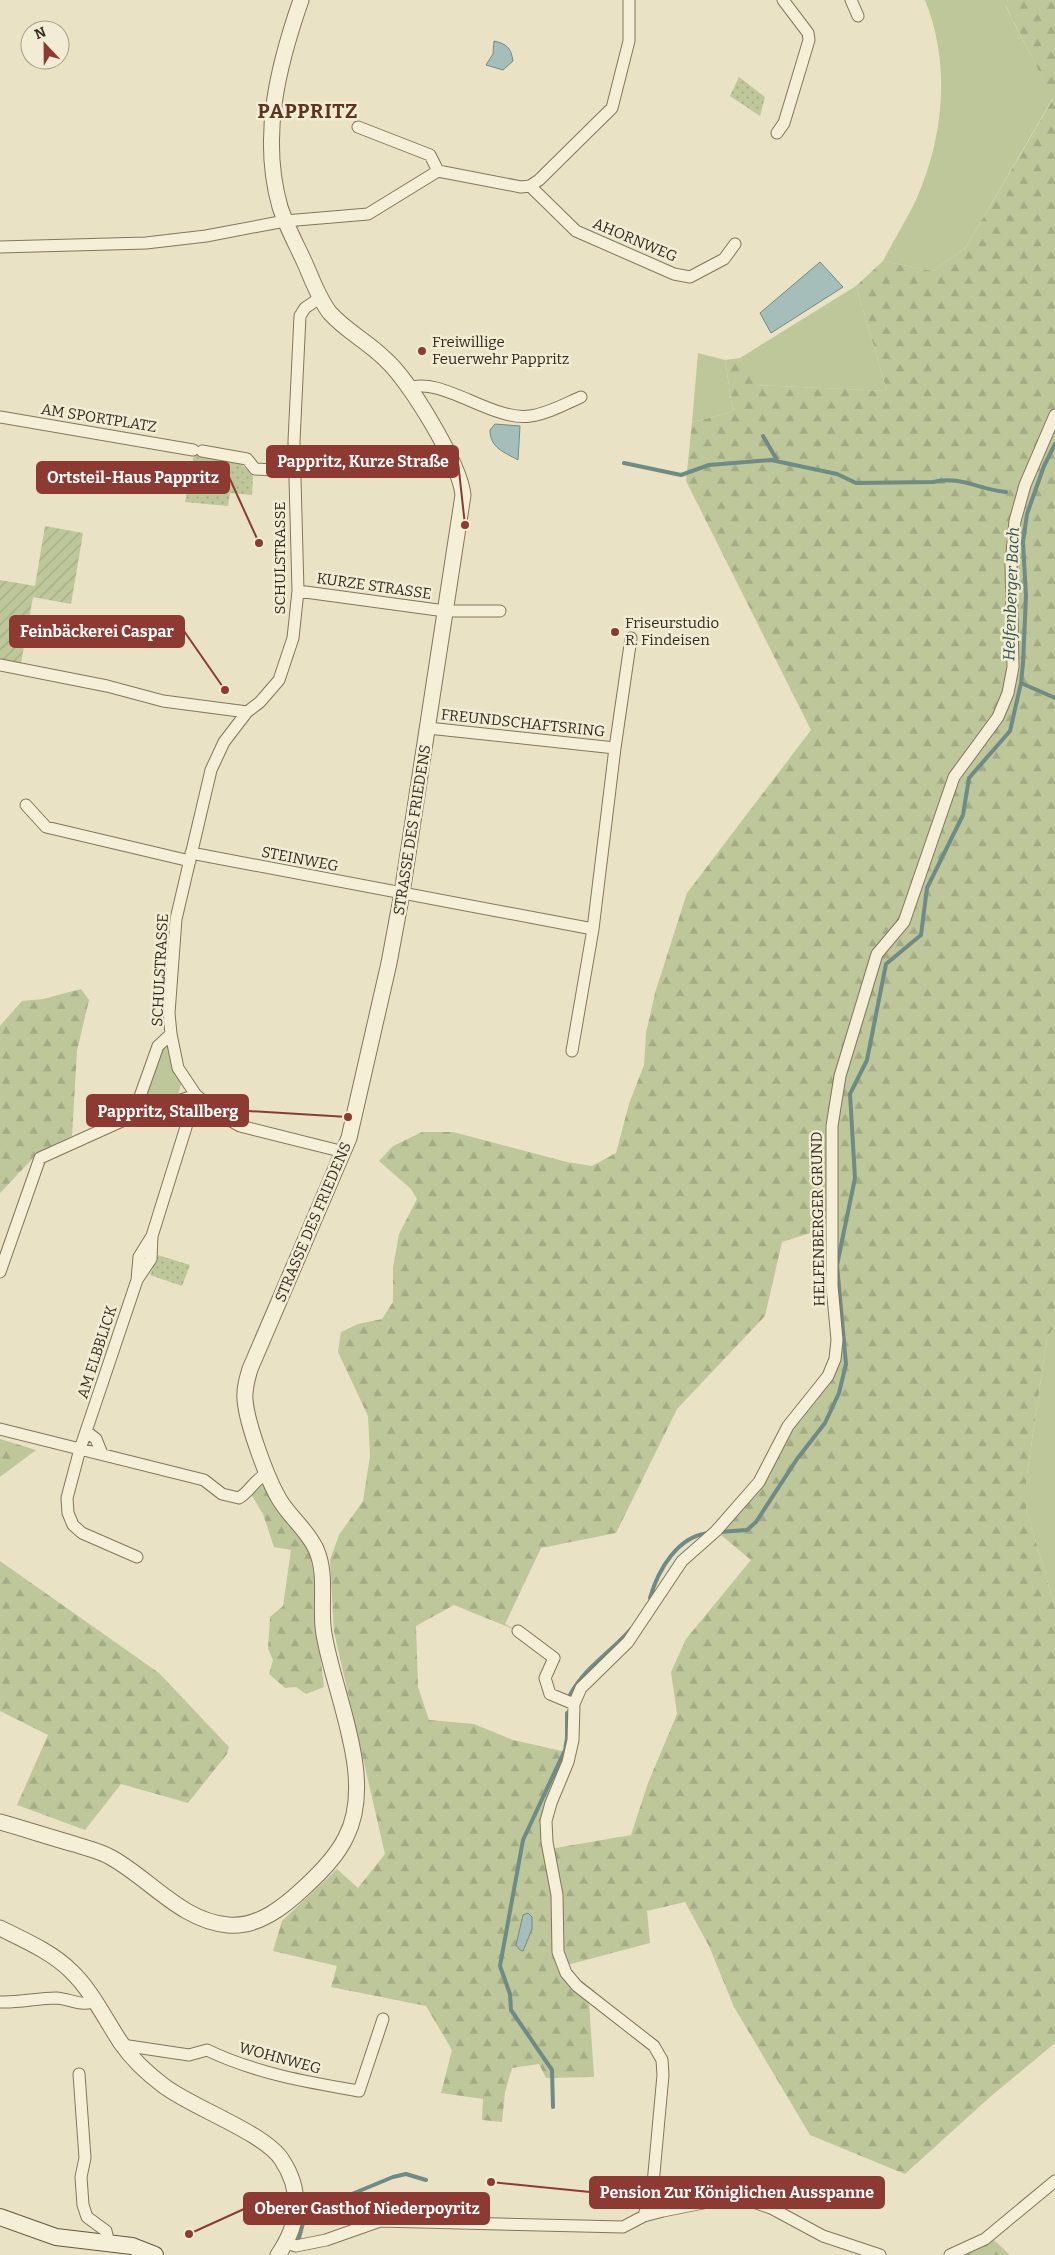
<svg xmlns="http://www.w3.org/2000/svg" width="1055" height="2255" font-family="Bitter,serif">
<style>
.grass{fill:#bdc79a}
.forest{fill:url(#forest-firs);fill-rule:evenodd}
.park{fill:url(#park-dots)}
.garden{fill:url(#garden-furrows)}
.water{fill:#a6beb9;stroke:#6e8b86}
.lines{fill:none;stroke-linecap:round;stroke-linejoin:round}
.stream{stroke:#6e8b86;stroke-width:4}
.minor-casing{stroke:#83755d;stroke-width:13}
.tertiary-casing{stroke:#83755d;stroke-width:17}
.secondary-casing{stroke:#655640;stroke-width:18}
.minor{stroke:#f5efd7;stroke-width:11}
.tertiary{stroke:#f5efd7;stroke-width:15}
.secondary{stroke:#f5efd7;stroke-width:16}
.poi-dot{fill:#8d3a32;stroke:#f2ecd4;stroke-width:2}
.labels{text-anchor:middle;dominant-baseline:central;stroke-width:5;stroke-linejoin:round;paint-order:stroke}
.street-label{font-size:15px;fill:#342b1f;stroke:#f2ecd4}
.poi-label{font-size:15px;fill:#342b1f;stroke:#f2ecd4;text-anchor:start}
.water-label{font-size:16px;font-style:italic;fill:#305253;stroke:#f2ecd4}
.district-label{font-size:20px;font-weight:bold;letter-spacing:1px;fill:#5d3422;stroke:#f2ecd4}
.leader{fill:none;stroke:#8d3a32;stroke-width:2}
.callout-dot{fill:#8d3a32;stroke:#f2ecd4;stroke-width:2}
.callout{fill:#8d3a32;stroke:#8d3a32;stroke-width:2}
.callout-label{font-size:16px;text-anchor:middle;font-weight:bold;fill:#fff}
</style>
<defs>
<pattern id="forest-firs" width="22" height="20" patternUnits="userSpaceOnUse" patternTransform="scale(1.25)"><rect width="22" height="20" fill="#bdc79a"/><path d="M5 1l3.5 6h-7zM16 11l3.5 6h-7z" fill="#a3ab84"/></pattern>
<pattern id="park-dots" width="8" height="8" patternUnits="userSpaceOnUse" patternTransform="scale(1.25)"><rect width="8" height="8" fill="#bdc79a"/><path d="M2 2h.1M6 6h.1" fill="none" stroke="#a3ab84" stroke-width="1.8" stroke-linecap="round"/></pattern>
<pattern id="garden-furrows" width="10" height="10" patternUnits="userSpaceOnUse" patternTransform="scale(1.25)"><rect width="10" height="10" fill="#bdc79a"/><path d="M-1 1l2-2M0 10L10 0M9 11l2-2" fill="none" stroke="#a3ab84"/></pattern>
</defs>
<rect width="100%" height="100%" fill="#eae2c5"/>
<!-- grass -->
<path class="grass" d="M925,0H1008L1006,7L1053,98L966,247L933,271L883,261C893,241 906,221 916,200C944,137 951,65 925,0Z
M856,286L887,391L754,385L740,358Z
M698,353L725,360L733,412L692,422Z
M167,1045L181,1084L178,1095L174,1098L172,1095L150,1102V1106L144,1108L141,1105L154,1061L164,1046Z
M1055,1326V1607L1026,1508V1481L1047,1338Z"/>
<!-- forest -->
<path class="forest" d="M1008,0H1055V1326L1047,1338L1026,1481V1508L1055,1607V2043L990,2097L905,2174L810,2135L734,2007L709,1946L685,1902L647,1911L650,1943L567,1965L575,1976L595,1991L589,2002L594,2077L546,2078L539,2064L512,2068L505,2092L502,2122L482,2120L483,2099L441,2093L452,2050L426,2006L331,1987L337,1966L273,1951L282,1921L337,1869L358,1888L385,1854L334,1632L330,1560L339,1535L363,1501L370,1456L368,1416L338,1352L341,1332L358,1324L382,1319L393,1302V1268L399,1234L417,1199L411,1189L379,1161L393,1146L422,1132H453L567,1162L592,1166L616,1153L629,1104L644,1065L646,1033L655,993L687,893L811,730L686,481L692,422L733,412L725,360L740,358L755,385L887,391L856,286L883,261L933,271L966,247L1053,99L1006,6ZM833,1226L835,1359L759,1482L716,1531L751,1560L686,1639L671,1672L677,1714L648,1783L631,1835L544,1850L566,1752L513,1740L474,1724L429,1720L418,1687L416,1626L454,1605L518,1631L505,1624L541,1548L616,1533L677,1409L765,1316L782,1242Z
M81,989L89,1000L77,1051L72,1136L35,1156L0,1193V1026L22,1001L43,999Z
M0,1439L36,1450L0,1477Z
M263,1482L272,1503L309,1550L316,1585V1621L324,1687L306,1694L296,1687L285,1688L269,1674L273,1660L268,1649L270,1617L283,1606L291,1550L274,1547L263,1514L251,1494Z
M0,1561L159,1673L229,1747L227,1754L188,1803L121,1784L85,1830L17,1805L48,1735L0,1711Z
M993,2239L1010,2255H962Z"/>
<!-- park -->
<path class="park" d="M739,77L765,97L760,116L730,96Z
M194,454L239,462L253,475L252,495L230,493L228,506L185,502Z
M158,1255L190,1265L182,1286L150,1275Z"/>
<!-- garden -->
<path class="garden" d="M45,526L83,533L71,604L33,597L21,663L0,659V580L35,586Z"/>
<!-- water -->
<path class="water" d="M494,41C507,44 511,48 513,61L503,70L486,65L493,54Z
M820,262L843,287L771,333L760,313Z
M495,424L520,426L518,460C504,452 490,448 490,430Z
M528,1913L532,1917V1929L523,1951L520,1950L516,1945L523,1915Z"/>
<g class="lines">
<!-- stream -->
<path class="stream" d="M763,436L777,460
M624,463L681,475L709,465L771,460L837,474L856,483L933,482C958,475 981,490 1006,492
M1021,683L1055,698
M719,1532L747,1530L756,1522L797,1459L825,1423L839,1393L846,1364L837,1265L855,1178L850,1094L867,1060L886,964L921,935L927,888L963,815L969,778L1010,731L1021,683L1023,663L1026,596L1023,542L1027,514L1044,466L1055,444
M650,1598C658,1570 678,1535 710,1533
M570,1695C584,1668 612,1651 631,1629
M553,2107L552,2070L511,2010L510,1994L500,1966L523,1840L565,1750L567,1738V1713
M298,2241L306,2213L320,2202L330,2197L347,2196L393,2177L406,2174L426,2180"/>
<defs>
<path id="minor" d="M851,0L858,16
M358,127L430,155L438,171
M777,133L784,123L809,40L808,33L783,0
M530,186L576,231L674,274L690,277L724,259L735,244
M0,247L146,243L206,236L285,221L368,214L438,171L521,187L530,186L539,180L612,108L629,41V0
M321,297L305,308L300,316L294,441L298,591L293,638L279,680L260,702L247,712L224,742L211,770L176,919L169,1013L171,1034L178,1068L196,1095L217,1113L240,1126L344,1152
M408,389C439,374 493,422 530,416C547,414 565,404 581,397
M0,417L193,450
M202,451L247,459L255,469L294,471
M298,591L445,611H500
M0,665L107,686L163,701L247,712
M428,728L615,748L593,929L572,1051
M615,748L631,638
M26,805L46,827L190,861
M191,853L593,929
M133,1116L196,1095
M0,1272L40,1158L133,1116L158,1046L171,1034
M137,1280L151,1259L152,1236
M0,1429L204,1480L222,1494L239,1498C251,1491 255,1478 268,1473
M87,1432L96,1439L102,1454
M137,1557L82,1533L73,1525L68,1513L67,1498L80,1449L137,1280L139,1257L152,1236L196,1095
M518,1631L554,1658L545,1678L550,1694L574,1704
M0,2002C19,2003 37,1998 56,1998C70,1999 80,2006 94,2002
M122,2045L189,2055L207,2050C255,2073 306,2082 359,2091L383,2019
M79,2074L85,2158L81,2177L83,2205L87,2217L106,2231L109,2243
M644,2216L653,2184L663,2075L662,2060L654,2046L577,1986L566,1973L558,1952L557,1895L547,1842L546,1821L551,1803L568,1762L573,1740L574,1704L581,1688L628,1642L682,1561L716,1531L759,1482L788,1426L828,1376L835,1359L837,1340L832,1286V1126L840,1076L877,954L904,922L954,777L998,717L1008,693L1013,667L1011,564L1015,521L1025,485L1055,415
M286,2243L296,2246L326,2240L380,2221L623,2227L644,2216L663,2211L723,2199L742,2198L771,2208L823,2236L880,2255
M950,2255L985,2239L1055,2181"/>
<path id="tertiary" d="M0,1822C25,1829 49,1837 74,1844C86,1848 101,1851 112,1858C151,1880 182,1921 228,1925C258,1928 285,1906 306,1886C321,1872 337,1856 346,1837C376,1779 334,1695 324,1634C319,1606 328,1576 316,1549C307,1530 292,1519 281,1502C268,1482 247,1424 245,1400C244,1389 247,1379 250,1369L349,1138L389,963L402,893L463,495C460,464 409,380 385,359C368,342 346,331 330,313C318,298 311,276 303,259C295,242 286,225 280,207C260,137 278,66 301,0
M0,1928C24,1940 52,1952 71,1971C92,1991 105,2019 121,2043C132,2059 148,2074 164,2086C193,2108 265,2133 282,2160C303,2192 299,2225 278,2255"/>
<path id="secondary" d="M0,2217L56,2237L132,2246L155,2255"/>
</defs>
<!-- minor casing -->
<use href="#minor" class="minor-casing"/>
<!-- tertiary casing -->
<use href="#tertiary" class="tertiary-casing"/>
<!-- secondary casing -->
<use href="#secondary" class="secondary-casing"/>
<!-- minor -->
<use href="#minor" class="minor"/>
<!-- tertiary -->
<use href="#tertiary" class="tertiary"/>
<!-- secondary -->
<use href="#secondary" class="secondary"/>
</g>
<!-- markers -->
<g class="poi-dot">
<circle cx="422" cy="351" r="5"/>
<circle cx="615" cy="632" r="5"/>
</g>
<g class="labels">
<!-- street labels -->
<g class="street-label">
<text transform="translate(635 240) rotate(23)">AHORNWEG</text>
<text transform="translate(99 418) rotate(9)">AM SPORTPLATZ</text>
<text transform="translate(280 558) rotate(-90)">SCHULSTRASSE</text>
<text transform="translate(374 586) rotate(8)">KURZE STRASSE</text>
<text transform="translate(523 723) rotate(6)">FREUNDSCHAFTSRING</text>
<text transform="translate(412 830) rotate(-81)">STRASSE DES FRIEDENS</text>
<text transform="translate(300 859) rotate(11)">STEINWEG</text>
<text transform="translate(160 970) rotate(-87)">SCHULSTRASSE</text>
<text transform="translate(818 1219) rotate(-91)">HELFENBERGER GRUND</text>
<text transform="translate(313 1222) rotate(-67)">STRASSE DES FRIEDENS</text>
<text transform="translate(97 1352) rotate(-72)">AM ELBBLICK</text>
<text transform="translate(280 2058) rotate(15)">WOHNWEG</text>
</g>
<!-- poi labels -->
<g class="poi-label">
<text x="432" y="342">Freiwillige<tspan x="432" dy="17">Feuerwehr Pappritz</tspan></text>
<text x="625" y="623">Friseurstudio<tspan x="625" dy="17">R. Findeisen</tspan></text>
</g>
<!-- water labels -->
<g class="water-label">
<text transform="translate(1011 594) rotate(-88)">Helfenberger Bach</text>
</g>
<!-- district labels -->
<g class="district-label">
<text x="308" y="111">PAPPRITZ</text>
</g>
</g>
<!-- callouts -->
<path class="leader" d="M465 525L458 462M259 543L229 477M225 690L184 631M348 1117L248 1111M491 2182L590 2192M189 2234L244 2209"/>
<g class="callout-dot">
<circle cx="465" cy="525" r="5"/>
<circle cx="259" cy="543" r="5"/>
<circle cx="225" cy="690" r="5"/>
<circle cx="348" cy="1117" r="5"/>
<circle cx="491" cy="2182" r="5"/>
<circle cx="189" cy="2234" r="5"/>
</g>
<g class="callout">
<rect x="267" y="446" width="191" height="31" rx="5"/>
<rect x="37" y="462" width="192" height="31" rx="5"/>
<rect x="10" y="616" width="174" height="31" rx="5"/>
<rect x="87" y="1095" width="161" height="31" rx="5"/>
<rect x="590" y="2177" width="294" height="31" rx="5"/>
<rect x="244" y="2193" width="245" height="31" rx="5"/>
</g>
<g class="callout-label">
<text x="363" y="467">Pappritz, Kurze Straße</text>
<text x="133" y="483">Ortsteil-Haus Pappritz</text>
<text x="97" y="637">Feinbäckerei Caspar</text>
<text x="168" y="1117">Pappritz, Stallberg</text>
<text x="737" y="2198">Pension Zur Königlichen Ausspanne</text>
<text x="367" y="2214">Oberer Gasthof Niederpoyritz</text>
</g>
<!-- north arrow -->
<g transform="translate(45 45) rotate(338)"><circle r="24" fill="#f2ecd4" stroke="#a69f8c"/>
<path d="M0-4L9 19L0 12L-9 19Z" fill="#8d3a32"/>
<text y="-8" font-size="14" font-weight="bold" text-anchor="middle" fill="#342b1f">N</text>
</g>
</svg>
